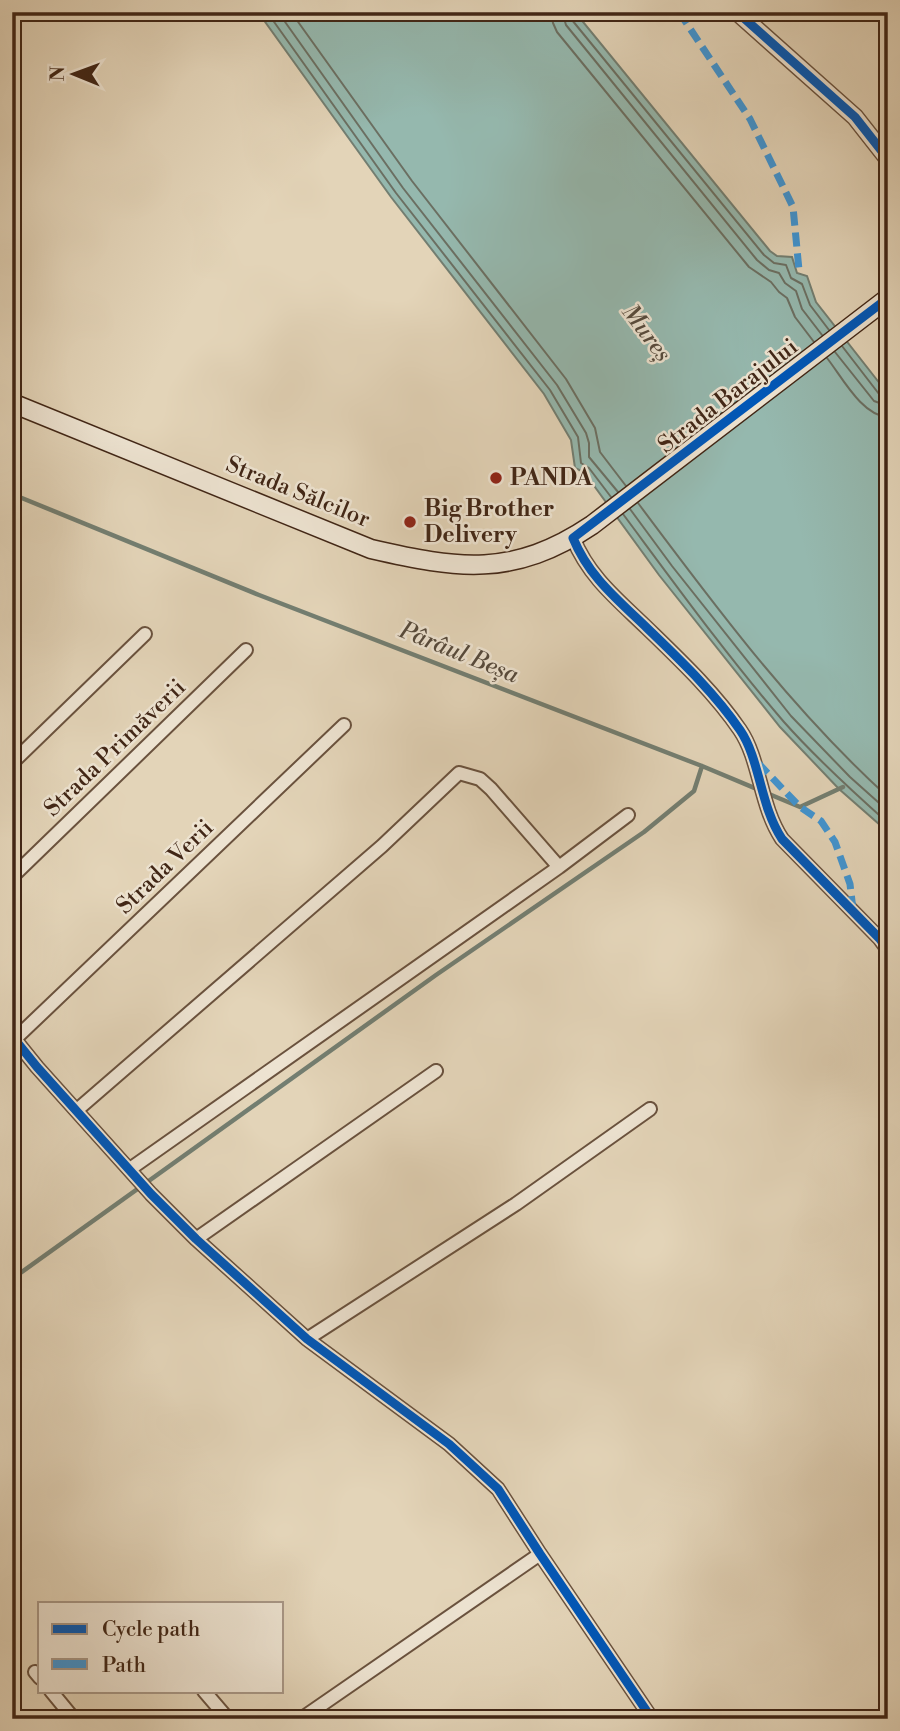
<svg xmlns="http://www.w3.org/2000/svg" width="900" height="1731" font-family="'Libre Bodoni',serif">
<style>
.water{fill:#95b8ae;stroke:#737e71;stroke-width:2}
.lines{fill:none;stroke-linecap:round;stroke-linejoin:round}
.shore{stroke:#6b6f62;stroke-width:2}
.stream{stroke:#737e71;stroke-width:4.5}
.minor-casing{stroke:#6a523e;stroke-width:16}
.tertiary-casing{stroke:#6a523e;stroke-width:19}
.secondary-casing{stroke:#412616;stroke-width:21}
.minor{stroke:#ede3d1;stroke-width:12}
.tertiary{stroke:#ede3d1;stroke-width:16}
.secondary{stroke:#ede3d1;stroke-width:18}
.quiet{stroke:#3f95d4;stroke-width:7;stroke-dasharray:14 7;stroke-linecap:butt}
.cycleway-casing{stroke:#ede3d1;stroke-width:13}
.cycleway{stroke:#0057b8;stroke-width:9}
.poi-dot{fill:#8f2418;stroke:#ede3d1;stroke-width:2.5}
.labels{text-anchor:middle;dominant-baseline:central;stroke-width:5;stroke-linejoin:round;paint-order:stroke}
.street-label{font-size:23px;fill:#412616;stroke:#ede3d1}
.poi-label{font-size:23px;font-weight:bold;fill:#412616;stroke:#ede3d1;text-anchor:start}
.water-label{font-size:24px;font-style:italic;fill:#564a3c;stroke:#ede3d1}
</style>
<rect width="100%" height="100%" fill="#e3d4b8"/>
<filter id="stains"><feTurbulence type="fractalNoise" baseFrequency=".00286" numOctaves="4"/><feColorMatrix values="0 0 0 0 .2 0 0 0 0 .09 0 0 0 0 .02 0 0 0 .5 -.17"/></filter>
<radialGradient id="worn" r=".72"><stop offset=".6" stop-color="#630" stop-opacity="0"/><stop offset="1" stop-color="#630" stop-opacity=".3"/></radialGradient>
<!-- water -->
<path class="water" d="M258,12H575L770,251L777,256L792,257L797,273L807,276L816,302L888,394V832L839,789L780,727L659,575L584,472L575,468L571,440L544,394L391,197Z"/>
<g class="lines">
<!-- shore -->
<path class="shore" d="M267,12L396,193L550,390L578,437L581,463L589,468L611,497
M278,12L403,188L557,385L586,433L589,443V457L618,492
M291,12L412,181L566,379L595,428L600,452L626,486
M551,12L553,23L557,32L749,267L771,282L779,292L787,298L795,317L814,342
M562,12L566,25L757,260L769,270L779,273L785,283L796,291L802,309L822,335
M571,12L572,20L764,255L774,263L786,265L791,278L802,284L810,305L829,330
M842,346L879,394L888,397
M835,352L874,401L888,406
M827,358C842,377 862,416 888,417
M638,503C715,606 792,710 888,797
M630,509L672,566L791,716L850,777L888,811
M623,514C675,584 727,656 784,722C816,758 852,791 888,823"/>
<!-- stream -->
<path class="stream" d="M12,494L259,595L702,766L800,807L843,787
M12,1279L436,975L644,832L694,791L702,766"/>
<defs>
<path id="minor" d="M573,538C589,577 617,599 647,628C680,660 714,692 740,730C760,759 760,806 782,839L880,939L888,950
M12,763L145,634
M12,877L246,650
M12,1036L37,1067L151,1194L196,1239L307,1339L449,1444L498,1489L540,1554L652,1719
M15,1039L344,725
M77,1110L382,846L459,773L480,779L491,789L559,867
M130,1169L559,867L628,815
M196,1239L436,1071
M307,1339L516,1204L650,1109
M35,1672L40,1678
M51,1691L74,1719
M204,1691L228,1719
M301,1719L540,1554"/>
<path id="tertiary" d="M737,12L855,117L888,159"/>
<path id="secondary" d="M12,403L371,549C458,569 513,578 592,525L888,298"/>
</defs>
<!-- minor casing -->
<use href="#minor" class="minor-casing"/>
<!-- tertiary casing -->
<use href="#tertiary" class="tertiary-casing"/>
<!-- secondary casing -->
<use href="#secondary" class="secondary-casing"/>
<!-- minor -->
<use href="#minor" class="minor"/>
<!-- tertiary -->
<use href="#tertiary" class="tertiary"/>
<!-- secondary -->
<use href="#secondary" class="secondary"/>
<!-- quiet -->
<path class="quiet" d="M679,12L750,119L793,207L799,270
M758,763L800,807L821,821L835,842L850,884L853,910"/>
<defs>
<path id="cycleway" d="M737,12L855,117L888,159
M888,298L573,538C589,577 617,599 647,628C680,660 714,692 740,730C760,759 760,806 782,839L880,939L888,950
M12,1036L37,1067L151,1194L196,1239L307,1339L449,1444L498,1489L540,1554L652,1719"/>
</defs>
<!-- cycleway casing -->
<use href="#cycleway" class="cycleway-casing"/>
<!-- cycleway -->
<use href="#cycleway" class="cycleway"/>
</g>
<!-- markers -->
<g class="poi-dot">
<circle cx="496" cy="478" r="7"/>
<circle cx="410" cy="522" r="7"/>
</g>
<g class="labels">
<!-- street labels -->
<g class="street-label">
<text transform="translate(728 396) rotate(-38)">Strada Barajului</text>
<text transform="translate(298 492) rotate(22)">Strada Sălcilor</text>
<text transform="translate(115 748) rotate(-44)">Strada Primăverii</text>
<text transform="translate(165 867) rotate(-44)">Strada Verii</text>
</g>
<!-- poi labels -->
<g class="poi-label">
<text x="510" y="478">PANDA</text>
<text x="424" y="509">Big Brother<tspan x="424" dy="26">Delivery</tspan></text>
</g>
<!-- water labels -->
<g class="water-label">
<text transform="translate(646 333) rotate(53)">Mureș</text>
<text transform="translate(459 653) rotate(22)">Pârâul Beșa</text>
</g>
</g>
<!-- margin -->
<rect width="900" height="1731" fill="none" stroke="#e3d4b8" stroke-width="42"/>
<rect x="14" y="14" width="872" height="1703" fill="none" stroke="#412616" stroke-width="3.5"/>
<rect x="21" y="21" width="858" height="1689" fill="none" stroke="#412616" stroke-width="2"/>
<!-- legend -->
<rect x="38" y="1602" width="245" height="91" fill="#ede3d1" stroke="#a89786" stroke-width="2"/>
<rect x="52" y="1624" width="35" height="10" fill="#0057b8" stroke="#a89786" stroke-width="2"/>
<text x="102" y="1636" font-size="21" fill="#412616">Cycle path</text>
<rect x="52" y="1659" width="35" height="10" fill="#3f95d4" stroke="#a89786" stroke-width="2"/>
<text x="102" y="1672" font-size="21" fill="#412616">Path</text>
<!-- north arrow -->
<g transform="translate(74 74) rotate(271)" stroke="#ede3d1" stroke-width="5" paint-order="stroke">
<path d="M0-5L12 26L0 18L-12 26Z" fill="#412616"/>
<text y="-10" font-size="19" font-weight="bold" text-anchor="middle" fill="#412616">N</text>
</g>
<rect width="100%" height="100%" filter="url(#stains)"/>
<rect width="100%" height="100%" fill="url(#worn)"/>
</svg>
